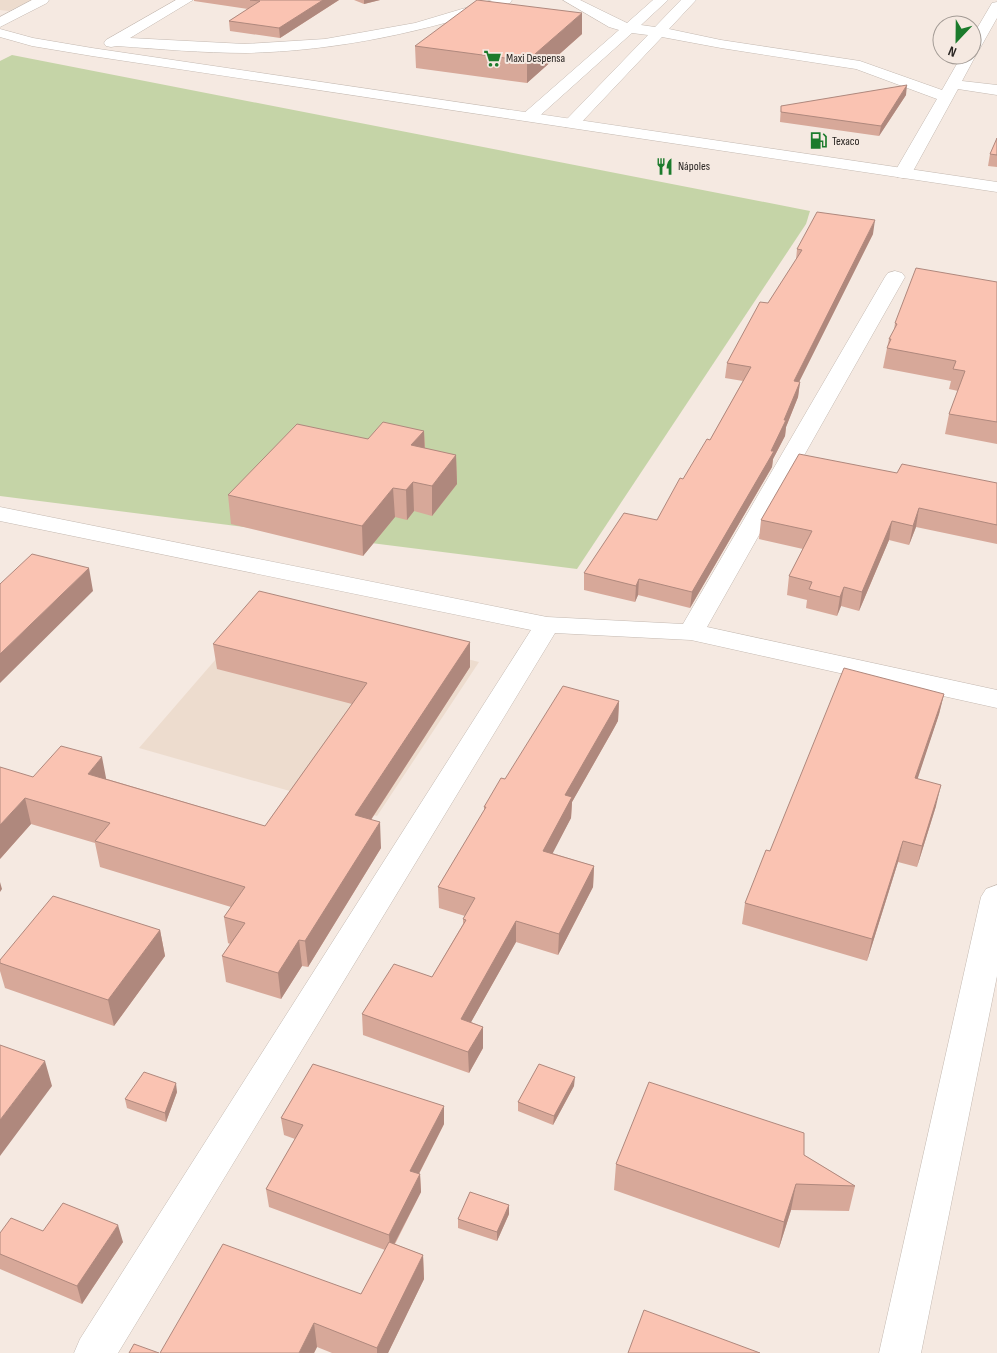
<svg xmlns="http://www.w3.org/2000/svg" width="997" height="1353" font-family="'Sofia Sans Condensed',sans-serif">
<style>
.built{fill:#eddcce}
.green{fill:#c5d4a7}
.lines{fill:none;stroke-linecap:round;stroke-linejoin:round}
.minor-casing{stroke:#c4b9b1;stroke-width:1}
.tertiary-casing{stroke:#c4b9b1;stroke-width:1}
.minor{fill:#fff;fill-rule:evenodd}
.tertiary{fill:#fff;fill-rule:evenodd}
.wall{fill:#d7a899}
.shaded-wall{fill:#af887d}
.building{fill:#fac3b2;stroke:#af887d}
.labels{text-anchor:middle;dominant-baseline:central;stroke-width:4;stroke-linejoin:round;paint-order:stroke}
.far-poi-label{font-size:12px;fill:#292522;stroke:#f5e9e1;text-anchor:start}
</style>
<rect width="100%" height="100%" fill="#f5e9e1"/>
<!-- built -->
<path class="built" d="M0,0H32L9,11L0,10Z
M261,607L479,662L377,816L139,748Z"/>
<!-- green -->
<path class="green" d="M12,55L810,211L806,224L577,569L0,496V61Z"/>
<g class="lines">
<defs>
<path id="minor" d="M32,0H49L47,3L0,27V17Z
M176,0H193L130,38L245,44L325,39L415,23L492,0H512L510,3C425,32 336,51 246,53C203,53 160,49 117,46L111,47L106,46L104,43L106,40Z
M563,0H580L627,23L653,0H668L641,25L655,27L681,0H696L669,29L721,40L860,61L942,90L962,55H972V37L992,3L997,2V18L979,50L975,54L976,55L962,81L997,85V95L958,89L912,173L909,177L903,178L897,177L894,173L937,99L856,69L721,48L662,37L577,127H565L563,124L565,121L648,35L632,33L535,120H523L521,117L523,114L619,30L609,27Z
M895,271L902,273L905,277L707,627L997,690V708L691,640L555,633L118,1353H74L80,1339L531,630L0,521V507L547,617L683,624L885,277L888,273Z
M997,885V976L921,1353H879L981,897L986,889Z"/>
<path id="tertiary" d="M0,29L33,38L92,48L997,182V192L92,56L32,46L0,37Z"/>
</defs>
<!-- minor casing -->
<use href="#minor" class="minor-casing"/>
<!-- tertiary casing -->
<use href="#tertiary" class="tertiary-casing"/>
<!-- minor -->
<use href="#minor" class="minor"/>
<!-- tertiary -->
<use href="#tertiary" class="tertiary"/>
</g>
<!-- wall -->
<path class="wall" d="M194,0H339L280,38L230,31L229,21L248,9L194,1Z
M354,0H380L364,4Z
M582,34L527,83L416,68L415,46Z
M906,95L879,136L780,122L781,106Z
M997,138V167L988,166L990,154Z
M873,234L799,382H800L798,397L786,427L785,436L773,459L772,467L690,608L638,595L635,602L584,590V573L657,520L710,440L743,381L725,378L727,363L768,303L796,260L797,249Z
M997,282V444L945,434L949,414L958,391L949,389L951,381L883,368L887,348L889,339L894,330L895,323Z
M424,431L425,448L456,455L457,484L432,516L414,511L407,520L395,517L363,556L231,524L228,495L368,439Z
M897,473L997,483V544L916,527L909,545L889,540L859,611L841,606L837,616L806,608L807,600L787,595L789,576L803,549L759,539L761,520Z
M470,642V667L371,820L381,848L308,967L302,966L281,999L226,982L222,956L230,944L228,943L224,917L231,907L100,867L95,843L31,824L0,859L33,777L107,779L265,826L352,704L217,669L213,644Z
M944,694L939,714L917,779L936,806L917,867L898,862L867,961L742,924L745,903L770,851Z
M619,701L618,721L572,802L571,818L552,853L594,866L593,887L558,955L516,942L471,1022L483,1027V1048L469,1073L363,1035L362,1014L432,977L463,924V919L465,916L439,908L438,887L484,811V807L505,779Z
M160,930L165,956L114,1026L5,988L0,971V960Z
M574,1086L553,1125L518,1111V1102Z
M177,1092L166,1122L127,1108L125,1099Z
M281,1118L444,1124L419,1174H420L421,1192L395,1244L423,1255L424,1279L388,1353H332L317,1347L314,1353H160L361,1294L385,1250L269,1207L266,1189L295,1139L284,1135Z
M804,1155L855,1186L849,1211L791,1210L779,1248L614,1190L616,1164Z
M509,1205V1214L497,1241L458,1228V1219Z
M43,1231L123,1242L82,1304L0,1269V1233Z"/>
<!-- shaded-wall -->
<path class="shaded-wall" d="M323,0H339L280,38L279,28Z
M364,0H380L364,4Z
M582,13V34L527,83V61Z
M907,85L906,95L879,136L881,126Z
M875,220L873,234L792,396L794,381Z
M800,382L798,397L786,427L785,436L773,459L772,467L690,608L692,592L771,451Z
M424,431L425,460L411,445Z
M456,455L457,484L432,516V486Z
M413,482L414,511L407,520L406,490Z
M393,488L395,517L363,556L362,526Z
M919,508L916,527L909,545L913,526Z
M892,521L889,540L859,611L862,592Z
M89,568L93,591L0,683V654Z
M639,579L638,595L635,602L636,586Z
M844,587L841,606L837,616L840,597Z
M470,642V667L357,841L355,815Z
M944,694L939,714L911,799L915,778Z
M619,701L618,721L572,802L571,818L543,872V851L565,795Z
M102,757L107,783L88,774Z
M941,785L936,806L917,867L922,846Z
M25,798L31,824L0,859V825Z
M380,822L381,848L308,967L305,941Z
M903,841L898,862L867,961L872,939Z
M594,866L593,887L558,955L559,934Z
M0,882L2,889L0,892Z
M516,921V942L461,1040V1019Z
M160,930L165,956L114,1026L108,1000Z
M299,940L302,966L281,999L278,973Z
M483,1027V1048L469,1073L468,1052Z
M45,1061L52,1086L0,1156V1120Z
M575,1077L574,1086L553,1125L554,1116Z
M176,1083L177,1092L166,1122L165,1113Z
M444,1106V1124L411,1189L410,1171Z
M420,1174L421,1192L390,1252L389,1235Z
M796,1184L791,1210L779,1248L784,1222Z
M509,1205V1214L497,1241V1232Z
M118,1225L123,1242L82,1304L77,1286Z
M423,1255L424,1279L388,1353H377V1348Z
M314,1323L317,1347L314,1353H299Z"/>
<!-- building -->
<path class="building" d="M250,0H323L279,28L229,21L260,1Z
M477,0L582,13L527,61L415,46Z
M907,85L881,126L781,112V106Z
M997,138V155L990,154Z
M817,212L875,220L794,381L800,382L784,420H786L771,451H774L692,592L639,579L636,586L584,573L624,513L657,520L680,478L683,479L707,439L710,440L751,367L727,363L760,302L768,303L802,250L797,249Z
M916,268L997,282V422L949,414L965,371L953,369L956,361L887,348L891,339H889L897,324L895,323Z
M383,422L424,431L411,445L456,455L432,486L413,482L406,490L393,488L362,526L228,495L297,424L368,439Z
M799,454L897,473L902,464L997,483V525L919,508L913,526L892,521L862,592L844,587L840,597L809,589L812,582L789,576L812,531L761,520Z
M32,554L89,568L0,654V584Z
M259,591L470,642L355,815L380,822L305,941L299,940L278,973L222,956L245,923L224,917L245,887L95,841L110,823L25,798L0,825V767L33,777L61,746L102,757L88,774L265,826L367,683L213,644Z
M844,668L944,694L915,778L941,785L922,846L903,841L872,939L745,903L766,850L770,851Z
M563,686L619,701L565,795L572,797L543,851L594,866L559,934L516,921L461,1019L483,1027L468,1052L362,1014L394,964L432,977L466,920L463,919L475,898L438,887L486,807H484L501,778L505,779Z
M53,896L160,930L108,1000L0,963V960Z
M0,1045L45,1061L0,1120Z
M313,1064L444,1106L410,1171L420,1174L389,1235L266,1189L303,1125L281,1118Z
M539,1064L575,1077L554,1116L518,1102Z
M144,1072L176,1083L165,1113L125,1099Z
M649,1082L804,1133V1155L855,1186L796,1184L784,1222L616,1164Z
M470,1192L509,1205L497,1232L458,1219Z
M63,1203L118,1225L77,1286L0,1254V1233L11,1218L43,1231Z
M389,1242L423,1255L377,1348L314,1323L299,1353H160L223,1244L361,1294Z
M644,1310L760,1353H628Z
M134,1344L159,1353H129Z"/>
<!-- icons -->
<defs>
<symbol id="supermarket-bare" viewBox="-9 -9 18 18"><path d="M-6-5.5h2.5l.6 2H6L4.5 2H-2.5L-4.4-4H-6ZM-1.5 3.2a1.3 1.3 0 1 0 .1 0ZM3 3.2a1.3 1.3 0 1 0 .1 0Z" fill="#1b7b2c" stroke="#f5e9e1" stroke-width="2.5" paint-order="stroke"/></symbol>
<symbol id="fuel-bare" viewBox="-9 -9 18 18"><path d="M-5.5-6h7V0h2V4h1.3V-2.5L3-4.5l.8-.8L6-3V5H2.5V1h-1V6h-7ZM-4.2-4.7v3.2H.2V-4.7Z" fill="#1b7b2c" stroke="#f5e9e1" stroke-width="2.5" paint-order="stroke"/></symbol>
<symbol id="restaurant-bare" viewBox="-9 -9 18 18"><path d="M-5-6h1v4h1v-4h1v4h1v-4h1v5L-1.5 .5V6h-2V.5L-5-1ZM5-6V6H3V1.5H1.5Q1.5-4 5-6Z" fill="#1b7b2c" stroke="#f5e9e1" stroke-width="2.5" paint-order="stroke"/></symbol>
</defs>
<g fill-rule="evenodd">
<use href="#supermarket-bare" x="480" y="46" width="25" height="25"/>
<use href="#fuel-bare" x="806" y="128" width="25" height="25"/>
<use href="#restaurant-bare" x="652" y="154" width="25" height="25"/>
</g>
<g class="labels">
<!-- far-poi labels -->
<g class="far-poi-label">
<text x="506" y="58">Maxi Despensa</text>
<text x="832" y="141">Texaco</text>
<text x="678" y="166">Nápoles</text>
</g>
</g>
<!-- north arrow -->
<g transform="translate(957 40) rotate(202)"><circle r="24" fill="#f5e9e1" stroke="#a39b95"/>
<path d="M0-4L9 19L0 12L-9 19Z" fill="#1b7b2c"/>
<text y="-8" font-size="14" font-weight="bold" text-anchor="middle" fill="#292522">N</text>
</g>
</svg>
